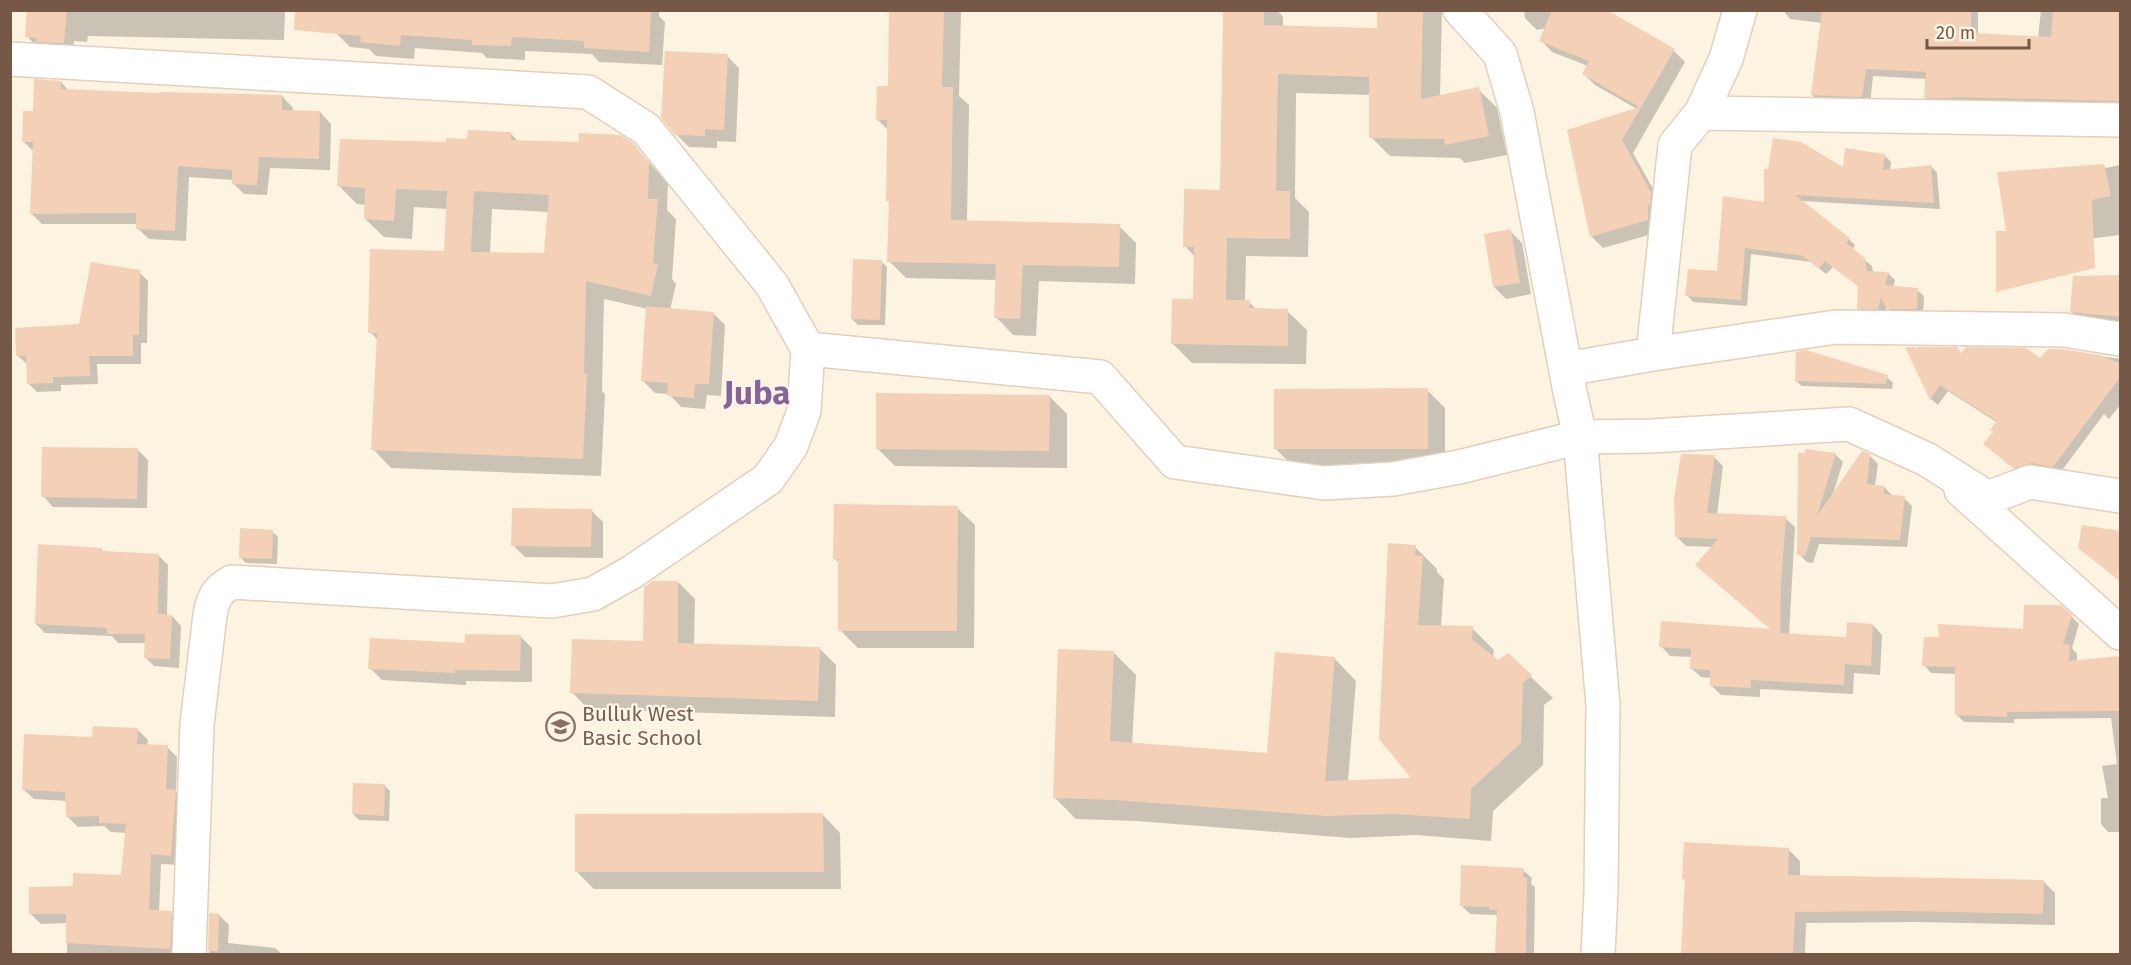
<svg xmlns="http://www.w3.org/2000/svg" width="2131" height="965" font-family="'Fira Sans',sans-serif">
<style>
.shadow{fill:#0003;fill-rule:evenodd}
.building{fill:#f4d0b7;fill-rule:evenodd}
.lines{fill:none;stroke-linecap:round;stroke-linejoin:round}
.minor-casing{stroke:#e2cfbd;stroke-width:36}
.minor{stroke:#fff;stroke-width:33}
.labels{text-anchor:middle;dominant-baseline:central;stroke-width:4.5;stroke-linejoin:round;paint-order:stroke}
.education-label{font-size:21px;fill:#785e54;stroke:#fff6e8;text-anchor:start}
.town-label{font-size:33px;font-weight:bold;fill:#88629a;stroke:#fff6e8}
</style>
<rect width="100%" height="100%" fill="#fdf3e1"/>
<!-- shadow -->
<path class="shadow" d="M28,10H285L284,40L88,36L87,42L74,41L73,52L36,46L27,36Z
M338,10H659V16L665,22L662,65L599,62L592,54L525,51V60L487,58L482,53L415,48L414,59L376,56L369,49L350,47L336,33Z
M890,10H961L959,96L969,105L967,222L1119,226L1136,243L1135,284L1039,281L1036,336L1013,335L996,317L997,280L906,278L889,261L891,203L887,200L888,130L878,120L889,88Z
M1225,10H1277L1283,17V27L1378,29L1379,10H1442L1440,96L1478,89L1497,108L1507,155L1465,163L1460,158L1390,156L1371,137V95L1296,93L1295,198L1309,212L1308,257L1246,256L1245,302H1249L1257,310L1287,311L1307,330L1306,364L1192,363L1172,343L1194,301L1195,257L1185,246L1221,192Z
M1524,10H1604L1674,51L1685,62L1633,153L1662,205L1659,232L1603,248L1592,237L1569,131L1637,109L1595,85L1584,74L1588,66L1552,52L1541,40L1546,28L1537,30L1525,18Z
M1783,10H1978V35L2038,38L2041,10H2120V108L1933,105L1925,97L1927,79L1873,76L1870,104L1820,102L1812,95L1822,23L1790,19Z
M727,56L739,68L736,142L717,141V148L689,147L676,134Z
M61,82L69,91L282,96L293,108V111L320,112L331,124L330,170L270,168L267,195L244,194L233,183V180L189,177L186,241L149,239L137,228V224H42L31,213L34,152L23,141L34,113Z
M511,134L519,142L632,144L668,183L667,210L676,219L672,279L676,284L670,310L713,313L725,325L721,396L707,395L705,409L681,407L669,394L655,393L643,381L648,309L604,299L602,391L605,394L601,476L391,468L373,449L378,340L370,332L446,253L448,209L414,207L412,239L384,237L365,219L366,205L357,204L339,186L447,144ZM492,209L549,212L546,255L490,254Z
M1884,155L1891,162L1890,171L1931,166L1937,173L1940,209L1801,201L1849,239L1855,245L1852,250L1872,266L1873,272L1888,273L1895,280L1893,288L1917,290L1924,296L1923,315H1895L1887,307L1884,315H1865L1859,308L1860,287L1833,267L1826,274L1811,262L1751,254L1747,306L1693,302L1687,295L1718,273L1765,203Z
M2103,165L2106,168L2120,165V235L2017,248Z
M1510,231L1522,243L1531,294L1506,299L1494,287Z
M881,261L887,267L885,325H858L852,319Z
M139,272L148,281L147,343H141V364H97L98,384L61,385V391L37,392L28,383L27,364L18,356L80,326Z
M2120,276V325L2078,318L2071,311Z
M1907,348L1962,355L2041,360L2062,350L2120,359V405L2109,419L2104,414L2060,473L2022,474L1992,450L1998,423L1948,391L1938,405L1931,399Z
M1887,377L1893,383L1892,389L1802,386L1796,381Z
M1427,390L1445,408V466H1293L1276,449Z
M1049,396L1067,414V468L895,466L878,449Z
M138,450L148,460L147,508L53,507L43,496Z
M1835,454L1843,462L1833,494L1870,456L1878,464L1875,486L1884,487L1892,495L1904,498L1912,506L1907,547L1819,544L1813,563L1807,562L1799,554Z
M1714,457L1723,466L1717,515L1785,518L1795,527L1789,635L1848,638L1873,625L1882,635L1880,675L1854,673L1853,694L1760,689V697L1721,695L1711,685L1712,678L1701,677L1691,668L1692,657L1670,656L1661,646L1773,631L1713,547L1686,546L1676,536Z
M957,508L975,525L974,648H858L840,630V564L835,559Z
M591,510L603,522V558L525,557L513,545Z
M272,531L278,537L277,564L246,563L240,557Z
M1415,547L1437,569V572L1444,579L1441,627L1472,628L1494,650L1493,658L1498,662L1508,655L1553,698L1544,705L1543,765L1493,811L1491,841L1416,835L1350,838L1137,821L1076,819L1054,797L1114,653L1136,675L1132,745L1269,755L1335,659L1356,681L1348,781L1414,779L1381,739Z
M101,549L105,553L159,556L168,565L167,616H172L181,626L179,668L154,666L145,657L146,643H118L112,636L45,633L36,624Z
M678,582L695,599L694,645L820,649L836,665L835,717L588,709L572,692L644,643Z
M2071,616L2079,624L2072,648L2077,654V662L2120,657V832H2108L2101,824V798H2108L2102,766L2117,764L2111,718L2014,719V723L1964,722L1956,714L1957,674L1931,673L1924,665Z
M520,636L532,648V682L466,681V685L382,680L370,668L467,645Z
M138,730L148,740L147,746L167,747L177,757L176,792L185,802L181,865L161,864L159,912L171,913L181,923L180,954H67V923L41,924L31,914L74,888L123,876L127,833L111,832L104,826L78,827L68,817L67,801L34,799L23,789L94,738Z
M385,786L390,791L389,821L359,820L353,814Z
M823,815L840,833L841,889H594L576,871Z
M1788,849L1800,861V877L2043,881L2055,893V925L1917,922L1806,923L1805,954H1683L1687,882L1684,879Z
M1523,870L1532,878L1531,884L1535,887L1534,954H1497L1498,917L1496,915L1470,914L1462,906Z
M211,915H219L229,925L228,943L275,948L282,954H209Z"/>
<!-- building -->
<path class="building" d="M27,10H67L64,43L36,42L37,38L25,37Z
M295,10H651L649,52L584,48V41L512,37L511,46L472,45V40L401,35L400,46L360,42L361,36L294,30Z
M889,10H944L942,87H953L951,220L1120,224L1119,267L1023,265L1020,319L994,318L996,264L887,262L889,201H886L887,120H876L877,86H888Z
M1223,10H1264V25L1377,28V10H1423L1421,99L1479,87L1489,136L1445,145L1444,139L1369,138V77L1278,74L1276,191H1290V239L1227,238L1226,300H1250L1249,308L1288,309V346L1171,344L1172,299H1193L1194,247H1183L1184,189L1220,190Z
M1552,10H1607L1675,49L1622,140L1651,192L1650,206L1648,205V220L1590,237L1567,130L1639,107L1582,74L1589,61L1539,41Z
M1822,10H1971V33L2051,37L2053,10H2121V101L1952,97V98H1924L1926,72L1866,69L1862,97L1811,95Z
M665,51L728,54L724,130L705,129V136L675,135L661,118Z
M34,79L61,81V89L160,93V92L282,95V110L320,111L319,159L259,157L257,185L232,184V170L178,166L175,231L136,229V213L30,214L33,142H22L23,111H33Z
M468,130L511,132V140L579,142V133L621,135L633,143L649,163L648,199H658L653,263L658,264L651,296L586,281L584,374H587L583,459L371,450L377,333H368L370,249L444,251L447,191L396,189L394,221L364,219L365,188L337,186L340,139L446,142V138L467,139ZM474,191L549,195L544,253L471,252Z
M1773,138L1801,142L1843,167L1845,148L1885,154L1883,170L1931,165L1934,203L1795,195L1850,238L1846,243L1865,258L1867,271L1889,272L1885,285L1918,288L1917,309H1887L1881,298L1878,309H1857L1858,286L1825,261L1819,269L1803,256L1745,248L1741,300L1685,296L1688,269L1717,271L1723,196L1764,202V169H1768Z
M2104,164L2111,196L2092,200L2095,268L1996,292V231H2006L1997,172Z
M1511,229L1520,283L1493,287L1484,234Z
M853,259L882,260L880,320L851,319Z
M91,262L140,270L139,335H133V356H89L90,376L53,377V383L27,384L26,356H16L15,328L79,324Z
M2121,275V317L2070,312L2073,276Z
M646,306L714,312L709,384H695L694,398L667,396L668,383L641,381Z
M1905,347H1915V349L1917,347H1957L1961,353L1966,347L2026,348L2040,358L2048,349H2062L2099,355L2121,364V376L2053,467L2032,463L2013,468L1983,444L1993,432L1990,430L1997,421L1940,385L1930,400Z
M1806,350L1888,375L1886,384L1795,381L1796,352Z
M1428,388V449H1274V389Z
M876,393L1050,395L1049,451L876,449Z
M42,447L138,448L137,499L41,497Z
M1805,449L1836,453L1817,516L1862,451L1870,454L1867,484L1884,486V494L1905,496L1900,540L1811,537L1805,556L1797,555L1798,453H1805Z
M1681,454L1715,455L1707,513L1786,516L1781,585L1780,633L1846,637L1847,622L1873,624L1871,666L1845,664L1844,685L1751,680V688L1710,686V670L1690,669L1691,649L1659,647L1661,621L1770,629L1695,565L1718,539L1675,537L1674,499Z
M834,504L958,506L957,631H838V559H833Z
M512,508L592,509L591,547L511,546Z
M2082,525L2121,531V582L2078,548Z
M240,528L273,530L272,559L239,558Z
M1388,543L1416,545L1415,555L1423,556L1418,625L1473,626L1472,639L1498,660L1508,653L1532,675L1523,683L1521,743L1471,789L1470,819L1394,814L1327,816L1114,800L1053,798L1058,649L1114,651L1110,741L1267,753L1275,652L1335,657L1325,781L1411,778L1379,739Z
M38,544L102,548V551L159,554L158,614L172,615L170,659L144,658L145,634H107V628L35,624Z
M653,581H678V643L820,647L818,701L570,693L572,639L643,641L644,587Z
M2024,605H2061L2072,615L2063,644L2070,645L2069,661L2121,656V711L2007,712V717L1955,715V667L1922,666L1924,637H1939L1938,624L2023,629Z
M465,634L521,635L520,671L455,670V673L368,669L370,638L465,643Z
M93,726L138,728L137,744L168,745L166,789L176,790L171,856L151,854L149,910L172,911L170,949L66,943V914H29V887L73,886V873L121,875L126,824L99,823V816L66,817L65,792L22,790L24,734L92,737Z
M353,783L385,784L384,816L352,814Z
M823,813L824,872H575V814Z
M1684,842L1789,848L1788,875L2044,880L2043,914L1904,911L1795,912L1793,954H1681L1685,879H1682Z
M1461,865L1524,868L1523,877L1527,878L1526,954H1495L1497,910H1489V907L1460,906Z
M209,913L219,914L218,951H208Z"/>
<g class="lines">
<defs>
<path id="minor" d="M1460,10L1500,54L1517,112L1570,392L1580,437L1603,705L1601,892L1598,954
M10,59L588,92L646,129L772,285L808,349L1100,377L1175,462L1324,483L1393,479L1459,467L1580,437L1651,436L1849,424L1926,459L1988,498L2030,482L2120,496
M1701,113L2120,120
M1653,354L1675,145L1701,113L1726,59L1740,10
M1566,369L1653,354L1836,327L2064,330L2120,339
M1961,490L2120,633
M189,954L197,724L210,615C213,598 217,590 232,582L552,601L593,594L632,572L768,479L791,446L804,411L808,349"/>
</defs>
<!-- minor casing -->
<use href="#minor" class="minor-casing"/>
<!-- minor -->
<use href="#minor" class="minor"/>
</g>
<!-- icons -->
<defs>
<symbol id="school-ring" viewBox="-11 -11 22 22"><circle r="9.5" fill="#fff6e8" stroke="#8d6e63" stroke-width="1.5"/><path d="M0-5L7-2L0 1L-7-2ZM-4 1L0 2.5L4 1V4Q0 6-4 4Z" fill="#8d6e63"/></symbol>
</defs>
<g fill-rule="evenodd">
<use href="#school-ring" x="544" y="710" width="33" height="33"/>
</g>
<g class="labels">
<!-- education labels -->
<g class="education-label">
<text x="582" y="714">Bulluk West<tspan x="582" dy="24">Basic School</tspan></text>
</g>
<!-- town labels -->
<g class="town-label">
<text x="757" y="393">Juba</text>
</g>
</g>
<!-- border -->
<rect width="2131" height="965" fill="none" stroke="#765847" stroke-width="24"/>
<!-- scale -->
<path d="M1927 39v9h102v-9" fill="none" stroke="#765847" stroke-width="3"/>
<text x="1936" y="39" font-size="18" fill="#765847" stroke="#fff6e8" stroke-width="4.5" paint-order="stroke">20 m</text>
</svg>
